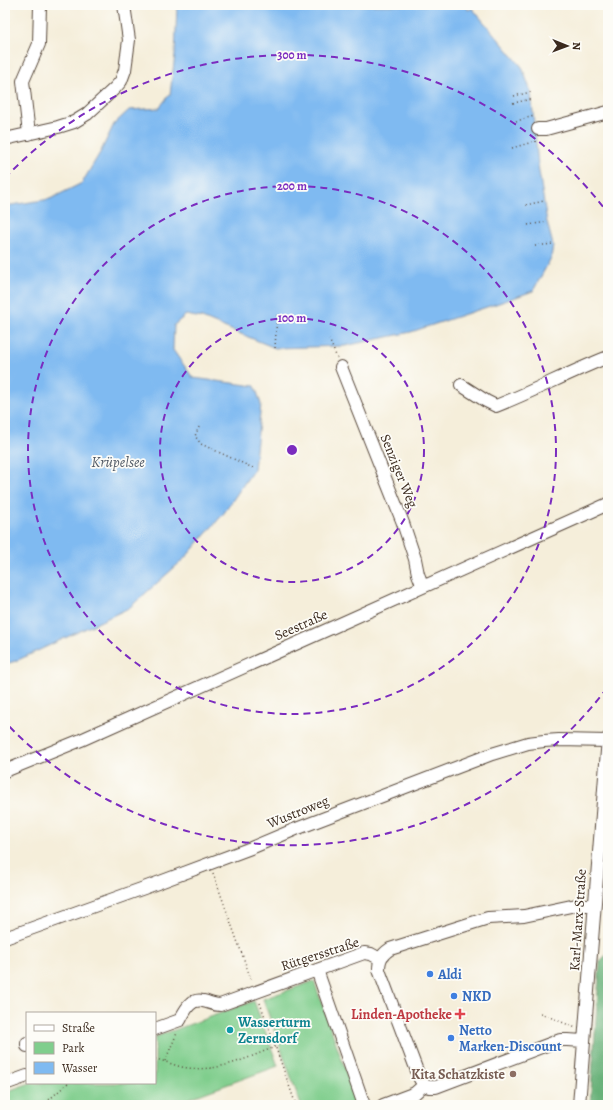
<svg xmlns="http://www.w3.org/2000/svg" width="613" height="1110" font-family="Alegreya,serif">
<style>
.green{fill:#80ce8d;stroke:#5e7c56}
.forest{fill:#68b178;stroke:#526e4b}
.water{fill:#7fbaf1;stroke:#5d7288}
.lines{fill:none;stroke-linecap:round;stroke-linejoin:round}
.minor-casing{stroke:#57473a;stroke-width:14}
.path{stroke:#57473a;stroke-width:1.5;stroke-dasharray:1 3;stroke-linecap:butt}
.minor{stroke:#fff;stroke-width:12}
.ring{fill:none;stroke:#7b2cbf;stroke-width:2;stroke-dasharray:7 5}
.shop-dot{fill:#3f7fe0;stroke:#fdfcf7;stroke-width:1.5}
.health-dot{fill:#e0444e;stroke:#fdfcf7;stroke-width:1.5}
.culture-dot{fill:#0f9aa8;stroke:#fdfcf7;stroke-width:1.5}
.education-dot{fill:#8d6e63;stroke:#fdfcf7;stroke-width:1.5}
.labels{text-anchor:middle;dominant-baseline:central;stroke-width:3.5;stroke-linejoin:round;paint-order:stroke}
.street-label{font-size:14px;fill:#3b2a1e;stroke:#fdfcf7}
.shop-label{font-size:14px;font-weight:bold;fill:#366cbe;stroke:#fdfcf7;text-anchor:start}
.health-label{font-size:14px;font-weight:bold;fill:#be3a42;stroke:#fdfcf7;text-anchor:end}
.culture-label{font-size:14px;font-weight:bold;fill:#0d838f;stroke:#fdfcf7;text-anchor:start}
.education-label{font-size:14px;font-weight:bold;fill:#785e54;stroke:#fdfcf7;text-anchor:end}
.water-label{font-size:15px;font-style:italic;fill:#535c68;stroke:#fdfcf7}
.centre{fill:#7b2cbf;stroke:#fdfcf7;stroke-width:2}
.ring-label{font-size:12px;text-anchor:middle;font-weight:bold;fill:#7b2cbf;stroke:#fdfcf7;stroke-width:3.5;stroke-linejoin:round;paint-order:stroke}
</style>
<rect width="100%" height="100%" fill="#fdfcf7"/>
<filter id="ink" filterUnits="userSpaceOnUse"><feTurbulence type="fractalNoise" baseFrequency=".025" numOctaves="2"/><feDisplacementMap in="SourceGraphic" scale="8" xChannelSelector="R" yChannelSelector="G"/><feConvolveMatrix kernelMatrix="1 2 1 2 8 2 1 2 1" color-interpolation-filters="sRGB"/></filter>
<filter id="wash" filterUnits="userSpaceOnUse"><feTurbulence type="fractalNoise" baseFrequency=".012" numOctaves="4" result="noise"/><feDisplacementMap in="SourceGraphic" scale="16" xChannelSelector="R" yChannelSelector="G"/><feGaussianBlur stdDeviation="0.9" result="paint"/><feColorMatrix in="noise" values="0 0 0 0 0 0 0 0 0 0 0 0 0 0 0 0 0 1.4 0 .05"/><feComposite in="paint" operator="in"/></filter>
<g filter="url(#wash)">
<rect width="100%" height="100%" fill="#f5eeda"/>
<!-- green -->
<path class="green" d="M314,981L358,1105H301L263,999Z
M254,1001L278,1066L171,1105H5V1092L30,1083H155V1037Z"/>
<!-- forest -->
<path class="forest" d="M608,953V1105H590L600,961Z"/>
<!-- water -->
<path class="water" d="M177,5H466L468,10L472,8L522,67L531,92L538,165L547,222L553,245L551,258L533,291L496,304L411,332L345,346L275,348L202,318L186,315L174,325L173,350L193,378L255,386L261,404L254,469L224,513L185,558L129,608L16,661L5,664V206L50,199L82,183L101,151L114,124L129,110L159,108L170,94L175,55Z"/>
</g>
<g filter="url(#ink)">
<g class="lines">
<defs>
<path id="minor" d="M538,129H546L608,112
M29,134L23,81L39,44L40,5
M5,139L58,127L74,122L87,114L115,88L121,81L125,70L129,40L124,5
M341,367L403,523L415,559L418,574L423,587
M461,385L486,401L496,406C534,391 570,372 608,357
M5,771L81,740L608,504
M5,938L144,888L251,848L296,829L492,754L528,743L544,741L559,740L608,741
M317,970L364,1105
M155,1029L180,1020C185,1011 190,998 203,1001C209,1002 213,1005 220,1005L364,953L371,954L380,959
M27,1043V1046
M5,1084L27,1076
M424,1085L420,1079L379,970C379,960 381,955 390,949L488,918L524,916L576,905H594
M424,1085L429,1087H436L560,1040H567L584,1041
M383,1105L415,1093L424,1085
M579,1105L608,738"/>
</defs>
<!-- minor casing -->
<use href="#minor" class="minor-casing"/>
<!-- path -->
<path class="path" d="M514,96L531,92
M513,103L532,99
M516,121L534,116
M512,148L536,141
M526,205L544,201
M528,225L547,222
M535,246L553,244
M329,339L337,358
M275,348L277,315
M199,427L195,436L201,444L253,468
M213,873L252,982
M260,1003L296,1105
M540,1013L576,1028
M155,1059C166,1061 177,1067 188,1068C219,1072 247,1058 275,1047
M165,1061L177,1033
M43,1105L68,1083"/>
<!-- minor -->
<use href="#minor" class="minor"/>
</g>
</g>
<!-- distance rings -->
<g class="ring">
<circle cx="292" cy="450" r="132"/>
<circle cx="292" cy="450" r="264"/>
<path d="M607 688A395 395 0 0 1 5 722M5 178A395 395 0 0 1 607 212"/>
</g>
<!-- markers -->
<g class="shop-dot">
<circle cx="430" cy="974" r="4"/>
<circle cx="454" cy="996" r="4"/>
<circle cx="451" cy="1038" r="4"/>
</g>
<path class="health-dot" d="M458 1008h4v4h4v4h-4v4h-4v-4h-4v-4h4z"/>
<circle class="culture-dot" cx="230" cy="1030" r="4"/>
<circle class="education-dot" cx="513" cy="1074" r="4"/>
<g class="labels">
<!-- street labels -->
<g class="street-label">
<text transform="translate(399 471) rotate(68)">Senziger Weg</text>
<text transform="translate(301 625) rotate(-24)">Seestraße</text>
<text transform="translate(298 812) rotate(-22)">Wustroweg</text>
<text transform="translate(578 920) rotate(-86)">Karl-Marx-Straße</text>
<text transform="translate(320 954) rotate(-18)">Rütgersstraße</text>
</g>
<!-- shop labels -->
<g class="shop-label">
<text x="438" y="974">Aldi</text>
<text x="462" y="996">NKD</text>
<text x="459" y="1030">Netto<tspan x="459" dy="16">Marken-Discount</tspan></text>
</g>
<!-- health labels -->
<g class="health-label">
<text x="452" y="1014">Linden-Apotheke</text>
</g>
<!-- culture labels -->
<g class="culture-label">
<text x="238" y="1022">Wasserturm<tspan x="238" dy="16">Zernsdorf</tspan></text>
</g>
<!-- education labels -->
<g class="education-label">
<text x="505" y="1074">Kita Schatzkiste</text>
</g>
<!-- water labels -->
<g class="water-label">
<text x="118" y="462">Krüpelsee</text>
</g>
</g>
<circle cx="292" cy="450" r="6" class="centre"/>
<g class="ring-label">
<text x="292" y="59">300 m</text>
<text x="292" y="190">200 m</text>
<text x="292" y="322">100 m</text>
</g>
<!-- margin -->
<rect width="613" height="1110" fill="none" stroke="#fdfcf7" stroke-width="20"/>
<!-- legend -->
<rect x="26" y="1012" width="130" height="72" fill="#fdfcf7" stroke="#afa8a0"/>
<rect x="34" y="1025" width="20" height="6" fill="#ffffff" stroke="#afa8a0"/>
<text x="62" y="1032" font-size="12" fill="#3b2a1e">Straße</text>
<rect x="34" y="1042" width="20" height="12" fill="#80ce8d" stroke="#afa8a0"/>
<text x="62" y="1052" font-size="12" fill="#3b2a1e">Park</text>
<rect x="34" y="1062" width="20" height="12" fill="#7fbaf1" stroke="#afa8a0"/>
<text x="62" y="1072" font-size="12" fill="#3b2a1e">Wasser</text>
<!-- north arrow -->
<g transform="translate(567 46) rotate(91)" stroke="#fdfcf7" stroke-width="3" paint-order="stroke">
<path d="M0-3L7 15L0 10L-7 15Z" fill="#3b2a1e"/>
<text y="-6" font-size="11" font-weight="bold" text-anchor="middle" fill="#3b2a1e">N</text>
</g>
</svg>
